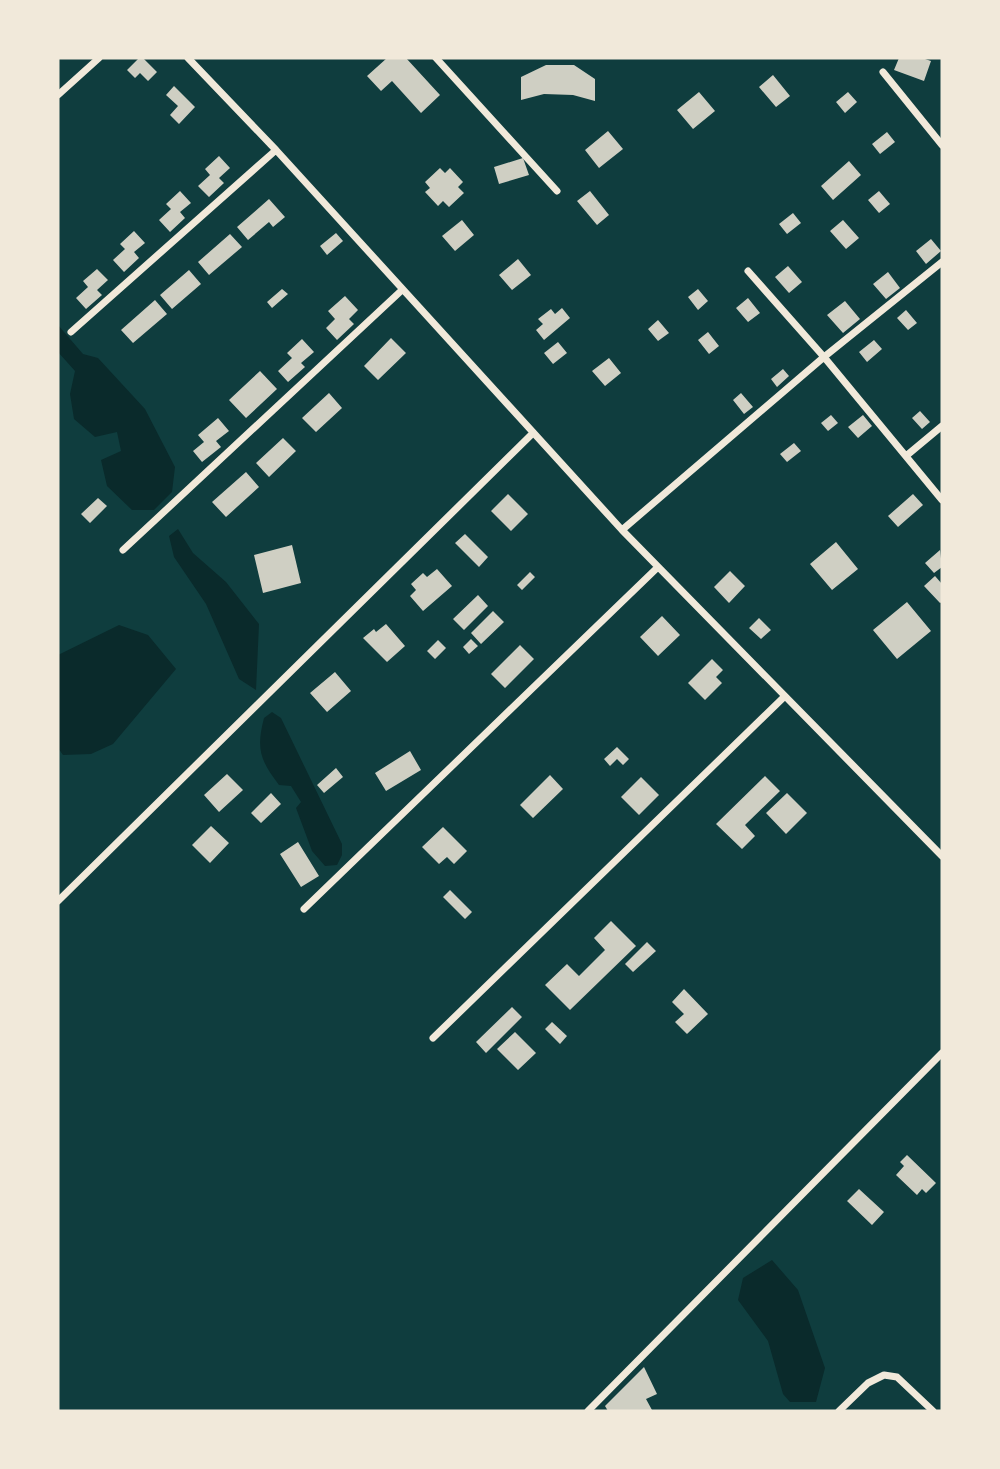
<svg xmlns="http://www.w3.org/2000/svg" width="1000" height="1469" font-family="Manrope,sans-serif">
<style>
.water{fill:#0a2a2b}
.building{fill:#cfcfc3}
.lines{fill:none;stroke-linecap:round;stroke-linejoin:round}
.minor{stroke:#f1e9da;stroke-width:7}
</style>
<rect width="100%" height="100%" fill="#0f3d3e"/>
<!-- water -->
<path class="water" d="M58,325L83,354L98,358L145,409L175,467L172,492L154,510H132L107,486L101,460L121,451L117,432L95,437L74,419L70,394L75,371L58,352Z
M178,529L193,553L226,582L259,624L256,690L239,679L206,604L174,557L169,536Z
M119,625L148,635L176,669L113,744L91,754L63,755L58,748V655Z
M272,712L281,718L342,844V855L337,865L325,866L312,851L296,808L301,802L291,786L279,785C260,760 256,749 264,718Z
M772,1260L798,1290L825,1368L816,1402H790L783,1394L768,1341L738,1300L743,1278Z"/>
<!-- building -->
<path class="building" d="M139,58H143L157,72L148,81L140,73L135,78L127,70Z
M387,58H406L440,95L421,113L392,81L381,91L367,76Z
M899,58H922L931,61L924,81L894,70Z
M546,65H574L595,79V101L573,95L544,94L521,100V77Z
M773,75L790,96L776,107L759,87Z
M174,86L195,107L179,124L170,115L178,106L166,95Z
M699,92L715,111L693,129L677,110Z
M848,92L857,102L845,113L836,102Z
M608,131L623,149L599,168L585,150Z
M887,132L895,142L880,154L872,144Z
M219,156L230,168L219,178L224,183L209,197L198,186L210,175L205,169Z
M523,158L529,175L499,184L494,167Z
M849,161L861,175L833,200L821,186Z
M440,168L445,173L450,168L463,182L458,187L464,193L449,207L443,201L438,206L425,192L430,188L425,182Z
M180,191L191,203L180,212L185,218L170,232L159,220L171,209L166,204Z
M590,191L609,215L597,225L577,201Z
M879,191L890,204L879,213L868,200Z
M269,199L285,217L273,227L269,222L248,240L237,227Z
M793,213L801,223L787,234L779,224Z
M462,220L474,235L455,251L442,236Z
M843,220L859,238L846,249L830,231Z
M134,231L145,243L134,252L139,258L124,272L113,260L125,249L120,244Z
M336,233L343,241L327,255L320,246Z
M230,234L242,247L209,275L198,262Z
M931,239L941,251L926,264L916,251Z
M518,259L531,275L512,290L499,275Z
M788,266L802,282L789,293L775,277Z
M97,269L108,280L97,290L102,295L86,309L76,298L88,287L83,281Z
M189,270L201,284L172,309L160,295Z
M888,272L900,288L886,299L873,284Z
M282,289L288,294L272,308L267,302Z
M698,289L708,301L698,310L688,297Z
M345,296L358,310L349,319L354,324L337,340L326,328L335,319L328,311Z
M748,298L760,313L748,322L736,308Z
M155,300L167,314L133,343L121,330Z
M845,301L860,319L843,333L827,315Z
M562,308L570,318L544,340L536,330L543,324L538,319L551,309L555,314Z
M906,310L917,323L908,330L897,318Z
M658,320L669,333L658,341L648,329Z
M708,332L719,346L709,354L698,340Z
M391,338L406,353L378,380L364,366Z
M302,339L314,352L301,363L305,367L288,382L278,371L292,358L287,353Z
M874,340L882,349L867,362L859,352Z
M558,342L567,353L553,364L544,353Z
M609,358L621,373L605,386L592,371Z
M783,369L789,376L777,387L771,379Z
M260,371L277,389L246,418L229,400Z
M329,393L342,408L316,432L302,418Z
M741,393L753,407L744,414L733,400Z
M920,411L930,422L922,429L912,418Z
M831,415L838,423L828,431L821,423Z
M863,415L872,426L858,438L848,427Z
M218,418L229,431L216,441L221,447L202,462L193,451L204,442L198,435Z
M283,438L296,451L269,477L256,463Z
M794,443L801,451L787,462L780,454Z
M246,472L259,487L226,517L212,502Z
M508,494L528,514L511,531L491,511Z
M913,494L923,505L898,527L888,516Z
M98,498L107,506L90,523L81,514Z
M465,534L488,557L479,567L455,543Z
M836,542L858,569L832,590L810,564Z
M292,545L301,583L263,593L254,555Z
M940,550L942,567L934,573L925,563Z
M437,569L452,586L423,611L410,596L416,590L411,584L423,573L427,577Z
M730,571L745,586L729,603L714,587Z
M530,572L535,577L522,590L517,585Z
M935,576L942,584V602L940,603L924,586Z
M478,595L488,606L464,630L453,619Z
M907,602L931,631L897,659L873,630Z
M493,611L504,622L481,644L471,633Z
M662,616L680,635L658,656L640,637Z
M759,618L771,630L761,639L749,628Z
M386,624L405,646L387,662L363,638L374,629L376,632Z
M471,639L478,646L469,654L463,647Z
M438,640L446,648L435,659L427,651Z
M520,645L534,659L505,688L491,674Z
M712,659L723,670L716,677L722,683L705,700L688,683Z
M335,672L351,691L327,712L310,693Z
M617,747L629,759L623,765L617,759L610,766L604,759Z
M410,751L421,770L386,791L375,773Z
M336,768L343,777L324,793L317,785Z
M227,774L243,790L219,812L204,795Z
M550,775L563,789L533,818L520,805Z
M765,776L780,791L745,825L755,836L742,849L716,824Z
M641,777L659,795L639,815L621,797Z
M271,793L281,804L261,823L251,813Z
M787,793L807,813L786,834L766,813Z
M211,826L229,843L210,863L192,845Z
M443,827L467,851L454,864L447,857L439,864L422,847Z
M298,842L319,876L301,887L280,854Z
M450,890L472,912L465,919L443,897Z
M611,921L636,946L570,1010L545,985L567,964L579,976L605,950L594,938Z
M647,942L656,951L633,972L625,964Z
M684,989L708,1014L687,1034L675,1022L684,1014L672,1002Z
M512,1007L522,1017L486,1053L476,1042Z
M552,1022L567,1036L560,1044L545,1029Z
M515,1032L536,1053L518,1070L497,1049Z
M907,1155L936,1183L926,1193L922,1189L917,1195L896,1175L904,1166L900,1162Z
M859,1189L884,1212L872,1225L847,1201Z
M644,1367L657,1394L646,1399L652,1410L608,1411L605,1406Z"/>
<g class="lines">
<!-- minor -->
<path class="minor" d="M188,58L276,150L622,530L942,856
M436,58L557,191
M883,72L942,145
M58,95L99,58
M748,271L824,357L942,500
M71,332L276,150
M906,456L942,426
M622,530L824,357L942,262
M123,550L402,290
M58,901L533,433
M304,909L658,567
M433,1038L784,697
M588,1411L942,1053
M839,1411L868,1383L884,1375L897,1377L933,1411"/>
</g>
<!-- border -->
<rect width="1000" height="1469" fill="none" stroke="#f1e9da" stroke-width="119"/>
</svg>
